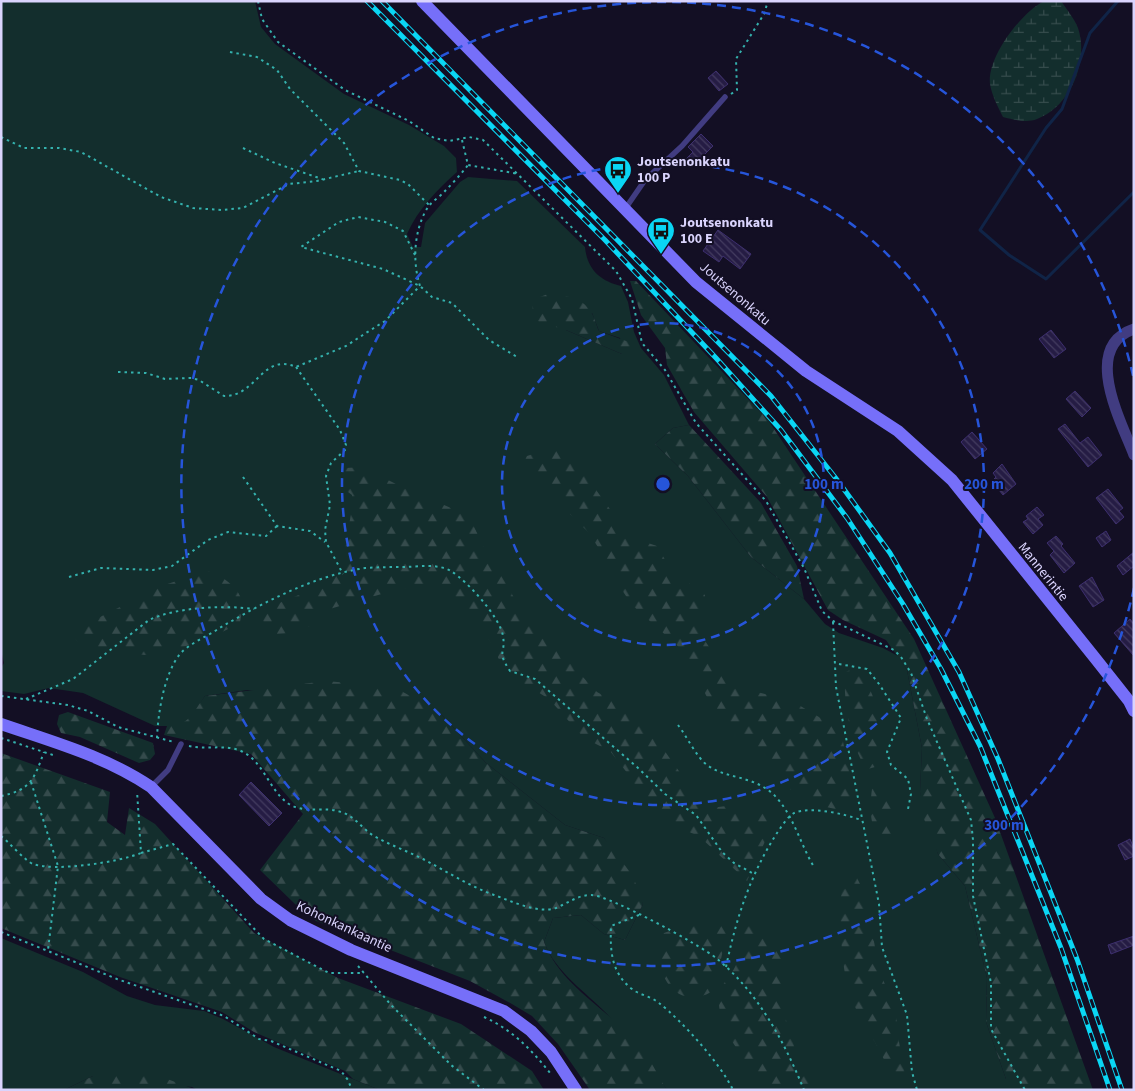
<svg xmlns="http://www.w3.org/2000/svg" width="1135" height="1091" font-family="'Source Sans 3',sans-serif">
<style>
.grass{fill:#132e2d;fill-rule:evenodd}
.forest{fill:url(#forest-firs)}
.wetland{fill:url(#wetland-marsh)}
.lines{fill:none;stroke-linecap:round;stroke-linejoin:round}
.stream{stroke:#102447;stroke-width:3}
.building{fill:url(#building-back-hatch);stroke:#3d2f6f}
.path{stroke:#34b1ad;stroke-width:2;stroke-dasharray:2.5 4;stroke-linecap:butt}
.lane{stroke:#413c81;stroke-width:5.5}
.street{stroke:#413c81;stroke-width:11}
.secondary{stroke:#766ff9;stroke-width:12}
.rail-casing{stroke:#0ad6f4;stroke-width:5}
.rail{stroke:#130f24;stroke-width:3;stroke-dasharray:9;stroke-linecap:butt}
.ring{fill:none;stroke:#2655da;stroke-width:2.5;stroke-dasharray:9 6}
.labels{text-anchor:middle;dominant-baseline:central;stroke-width:4;stroke-linejoin:round;paint-order:stroke}
.poi-label{font-size:14px;font-weight:bold;fill:#dad4fd;stroke:#130f24;text-anchor:start}
.street-label{font-size:14px;fill:#dad4fd;stroke:#130f24}
.centre{fill:#2655da;stroke:#130f24;stroke-width:2.5}
.ring-label{font-size:15px;text-anchor:middle;font-weight:bold;fill:#2655da;stroke:#130f24;stroke-width:4;stroke-linejoin:round;paint-order:stroke}
</style>
<defs>
<pattern id="forest-firs" width="22" height="20" patternUnits="userSpaceOnUse" patternTransform="scale(1.25)"><rect width="22" height="20" fill="#132e2d"/><path d="M5 1l3.5 6h-7zM16 11l3.5 6h-7z" fill="#354b4c"/></pattern>
<pattern id="wetland-marsh" width="20" height="14" patternUnits="userSpaceOnUse" patternTransform="scale(1.25)"><rect width="20" height="14" fill="#132e2d"/><path d="M1 5h8M5 5V1M11 12h8M15 12V8" fill="none" stroke="#354b4c"/></pattern>
<pattern id="building-back-hatch" width="6" height="6" patternUnits="userSpaceOnUse" patternTransform="scale(1.25)"><rect width="6" height="6" fill="#251c44"/><path d="M-1 5l2 2M0 0l6 6M5-1l2 2" fill="none" stroke="#443c60"/></pattern>
</defs>
<rect width="100%" height="100%" fill="#130f24"/>
<!-- grass -->
<path class="grass" d="M1,1H255L261,27L275,44L344,94L409,125L444,146L456,158L457,172C437,190 418,209 407,234L413,247H421L425,223L460,182L468,177L517,181L585,247C587,269 600,281 621,286L628,302L634,332L641,348L664,375L689,425L673,428L655,444L688,476L751,557L804,599L825,624L839,633L883,648L898,656L907,670L922,748L920,792L938,854L965,886L987,978L986,1022L1006,1079V1090H667C649,1064 628,1038 607,1014C585,991 556,973 544,942L553,918L581,915L604,934L625,940L643,904L604,838L565,825L486,763L439,712L248,690L205,696L190,720L179,726H155L83,693L49,688L24,694L1,691V668L4,663L1,650ZM592,313L599,331L620,338L622,354L566,330Z
M1,938L83,972L127,996L155,1005L204,1011L223,1019L274,1047L380,1090H197L192,1087L93,1076L64,1090H1Z"/>
<!-- forest -->
<path class="forest" d="M630,281H636L768,420L914,639L995,818L1093,1090H1006V1079L986,1022L987,978L965,886L938,854L924,819L920,792L922,748L907,670L886,640L843,620L828,610L767,497L694,412L667,365L665,348L641,315Z
M548,294C565,296 581,296 591,312C595,318 596,325 599,331L629,342L633,349L630,354H622L566,330L539,322L534,316L532,305L537,298Z
M689,425L761,503L797,566L804,599L751,557L688,476L655,444L673,428Z
M555,447L564,450L573,458L630,537L657,546L671,570L705,595C706,612 699,615 698,630L726,673L749,690L792,701L829,723L842,737L853,789V800L848,808L839,810L814,804L790,789L753,743L727,722L707,697L681,649L632,605L618,584L608,563L589,533L528,472L524,462L527,456Z
M362,467L402,487L458,511L472,522L483,546L500,571L528,625L550,642L597,692L627,709L654,736L686,781L692,798L704,809L726,806L767,814L773,824L747,881L699,836L659,820L644,803L632,779L610,751L584,738L549,699L504,671L493,646L472,615L449,596L432,588L399,589L333,608L321,614L310,626L290,633L277,634L265,629L262,615L274,605L321,586L343,558L353,503L352,495L344,489L341,474L346,468Z
M207,571C220,575 239,586 242,602C243,608 241,616 240,622C224,634 167,655 146,655C136,655 126,650 116,650C99,649 85,655 75,638L78,628L124,605L140,593Z
M850,670C883,685 880,735 875,767L868,769C852,756 841,691 846,672Z
M326,681L394,687L439,712L486,763L565,825L604,838L633,876L643,904L625,940L604,934L581,915L553,918L544,942C561,987 611,1011 641,1047C651,1060 658,1076 667,1090H590L558,1044L532,1016L512,1004L470,981L316,921L295,904L260,870L303,814L251,754L164,735L167,726C191,725 192,713 205,696Z
M68,712L153,743L155,754L150,760L139,763L80,737L61,733L57,724L59,715Z
M1,753L110,792L107,822L125,835L129,808L155,824L254,933L338,978L461,1024L532,1071L544,1090H380L353,1079L345,1071L254,1032L222,1012L120,977L1,928Z
M875,785L880,786C888,801 903,825 888,840H882C868,825 870,807 872,788Z
M851,873L857,878L867,898L878,966L896,1014L899,1042L908,1090H894C888,1056 867,1033 853,1003C840,972 838,910 843,877Z
M755,920C771,934 788,957 785,980C784,991 781,1000 781,1011C794,1030 793,1055 804,1075C808,1081 814,1085 819,1090H773C750,1068 712,1026 720,992C723,981 734,973 737,962C741,948 741,936 746,921Z
M713,923L722,924L727,931L718,973L711,992C673,1014 648,964 664,933L681,927Z
M120,1073L159,1076L197,1090H64L93,1076Z"/>
<!-- wetland -->
<path class="wetland" d="M1044,1H1061C1067,10 1074,18 1078,28C1089,61 1071,106 1037,119C1027,123 1014,120 1003,117C998,107 992,96 990,84C987,57 1021,13 1044,1Z"/>
<g class="lines">
<!-- stream -->
<path class="stream" d="M1118,1L1090,33L1062,109L1046,128L980,230L1009,255L1046,279L1134,192"/>
</g>
<!-- building -->
<path class="building" d="M716,71L728,84L719,91L708,78Z
M701,134L713,146L693,166L686,159L693,152L688,147Z
M718,230L751,254L740,269L723,256L719,262L703,251Z
M1051,330L1066,349L1054,358L1039,339Z
M1075,391L1091,408L1082,417L1066,399Z
M1065,424L1080,443L1088,437L1102,455L1088,467L1058,429Z
M972,432L987,449L975,459L961,442Z
M1002,464L1016,484L1003,495L992,481L996,477L993,473Z
M1108,489L1123,508L1119,511L1124,517L1116,524L1096,498Z
M1037,507L1044,515L1038,519L1043,525L1033,534L1023,522L1028,519L1026,516Z
M1106,531L1111,540L1102,547L1096,538Z
M1056,536L1063,544L1061,546L1075,563L1064,573L1050,555L1054,551L1047,543Z
M1134,552V566L1123,575L1117,566Z
M1092,577L1104,600L1093,607L1079,586Z
M1130,619L1134,624V656L1114,633Z
M251,782L282,813L269,826L239,795Z
M1130,839L1134,849V856L1125,860L1118,845Z
M1134,936V945L1111,954L1108,945Z"/>
<g class="lines">
<!-- path -->
<path class="path" d="M258,1L262,19L278,42L345,90L409,121L434,138L449,141L469,137L483,140L616,271L632,299L642,343L665,370L696,423L766,501L804,568L822,611L833,621L894,650L901,657L911,673L927,719L971,820L973,840V896L991,983V1029L1025,1090
M230,52L257,57L277,70L290,89L344,143L359,171L400,180L408,184L429,205
M731,94L737,90L736,59L764,14L768,1
M1,137L24,148H59L81,152L161,197L193,208L221,210L243,208L289,184L317,181L359,171
M462,140L468,165L519,174
M243,148L275,163L325,180
M415,255L403,231L385,222L358,217L339,222L301,247L383,269L420,286L432,297L452,303L489,340L517,357
M296,367L340,430L346,445L345,450L331,463L326,476L330,505L325,530L326,542L343,574
M118,372L146,373L165,379L191,378L199,380L224,396C256,397 263,352 296,367L346,346L366,333L385,321L420,286C412,261 414,229 428,207C432,201 440,197 445,191C453,183 461,174 468,165
M243,477L277,526L310,531L325,542
M69,577L101,568L153,570L172,566L208,540L228,532L266,536L277,526
M833,622L836,687L879,904L882,947L907,1015L912,1072L917,1090
M839,664L867,669L879,684L901,718L887,752L891,765L908,779L911,794L908,809
M1,696L68,705L88,711L118,727L174,742
M26,699L73,679L149,620C177,607 223,605 254,609
M678,725C686,735 697,758 707,765C726,779 752,775 773,794C793,813 800,844 814,867
M1,738L56,756
M157,738C158,713 164,674 180,654C190,643 206,637 218,629C262,603 313,576 365,568C379,567 393,567 407,567C421,566 439,564 451,571C467,581 500,617 503,636C506,655 496,650 510,671L535,679L638,768L665,794L696,815L722,852L734,863L754,874
M189,746C206,750 225,744 241,751C264,761 269,791 289,804C304,814 325,806 341,812C355,816 362,829 374,836C390,845 407,851 423,859C446,871 469,886 494,895C511,901 538,914 556,908C568,903 578,895 591,895C609,895 700,945 716,958C758,992 784,1041 804,1090
M31,782L58,866L48,950
M1,796C31,790 34,779 44,752
M1,836C9,842 25,861 33,864C56,872 119,862 141,853L137,791
M141,853L173,844L264,939L329,973H364
M639,915L611,926C610,950 611,973 632,989C639,995 651,996 659,1003C681,1020 721,1064 733,1090
M1,932L117,979L224,1016L259,1039L271,1041L341,1071L348,1080L352,1090
M358,966L391,1005L451,1065L484,1090
M726,967C736,919 750,875 777,833C782,826 787,817 794,813C811,806 845,814 861,820
M484,1017C511,1029 532,1050 550,1073"/>
<!-- lane -->
<path class="lane" d="M625,209L645,180L682,146L725,97
M151,787L168,770L181,744"/>
<!-- street -->
<path class="street" d="M1134,329C1081,347 1121,421 1134,455"/>
<!-- secondary -->
<path class="secondary" d="M422,1L696,282L806,371L898,431L952,480L1095,658L1129,701L1134,711
M1,724C53,742 105,756 151,787L261,899L290,920L351,950L504,1011L531,1031L551,1052L576,1090"/>
<defs>
<path id="rail" d="M367,1L605,240L716,358L781,430L847,518L903,604L941,669L980,746L1061,948L1110,1090
M382,1L771,396L838,481L890,553L959,672L998,759L1077,959L1122,1090"/>
</defs>
<!-- rail casing -->
<use href="#rail" class="rail-casing"/>
<!-- rail -->
<use href="#rail" class="rail"/>
</g>
<!-- distance rings -->
<g class="ring">
<circle cx="663" cy="484" r="161"/>
<circle cx="663" cy="484" r="321"/>
<path d="M1134 588A482 482 0 1 1 1134 380"/>
</g>
<!-- icons -->
<defs>
<symbol id="bus-pin" viewBox="-11 -11 22 30"><path d="M0 17L-7.5 6A9.5 9.5 0 1 1 7.5 6Z" fill="#0ad6f4" stroke="#130f24"/><path d="M-5-6H5V4H4V6H2V4H-2V6H-4V4H-5ZM-3.5-4V0h7V-4ZM-3.5 1.2v1.5H-2V1.2ZM2 1.2v1.5H3.5V1.2Z" fill="#111"/></symbol>
</defs>
<g fill-rule="evenodd">
<use href="#bus-pin" x="602" y="154" width="32" height="43"/>
<use href="#bus-pin" x="645" y="215" width="32" height="43"/>
</g>
<g class="labels">
<!-- poi labels -->
<g class="poi-label">
<text x="637" y="162">Joutsenonkatu<tspan x="637" dy="16">100 P</tspan></text>
<text x="680" y="223">Joutsenonkatu<tspan x="680" dy="16">100 E</tspan></text>
</g>
<!-- street labels -->
<g class="street-label">
<text transform="translate(735 294) rotate(41)">Joutsenonkatu</text>
<text transform="translate(1043 572) rotate(51)">Mannerintie</text>
<text transform="translate(344 927) rotate(25)">Kohonkankaantie</text>
</g>
</g>
<circle cx="663" cy="484" r="8" class="centre"/>
<g class="ring-label">
<text x="824" y="489">100 m</text>
<text x="984" y="489">200 m</text>
<text x="1004" y="830">300 m</text>
</g>
<!-- border -->
<rect width="1135" height="1091" fill="none" stroke="#dad4fd" stroke-width="5"/>
</svg>
